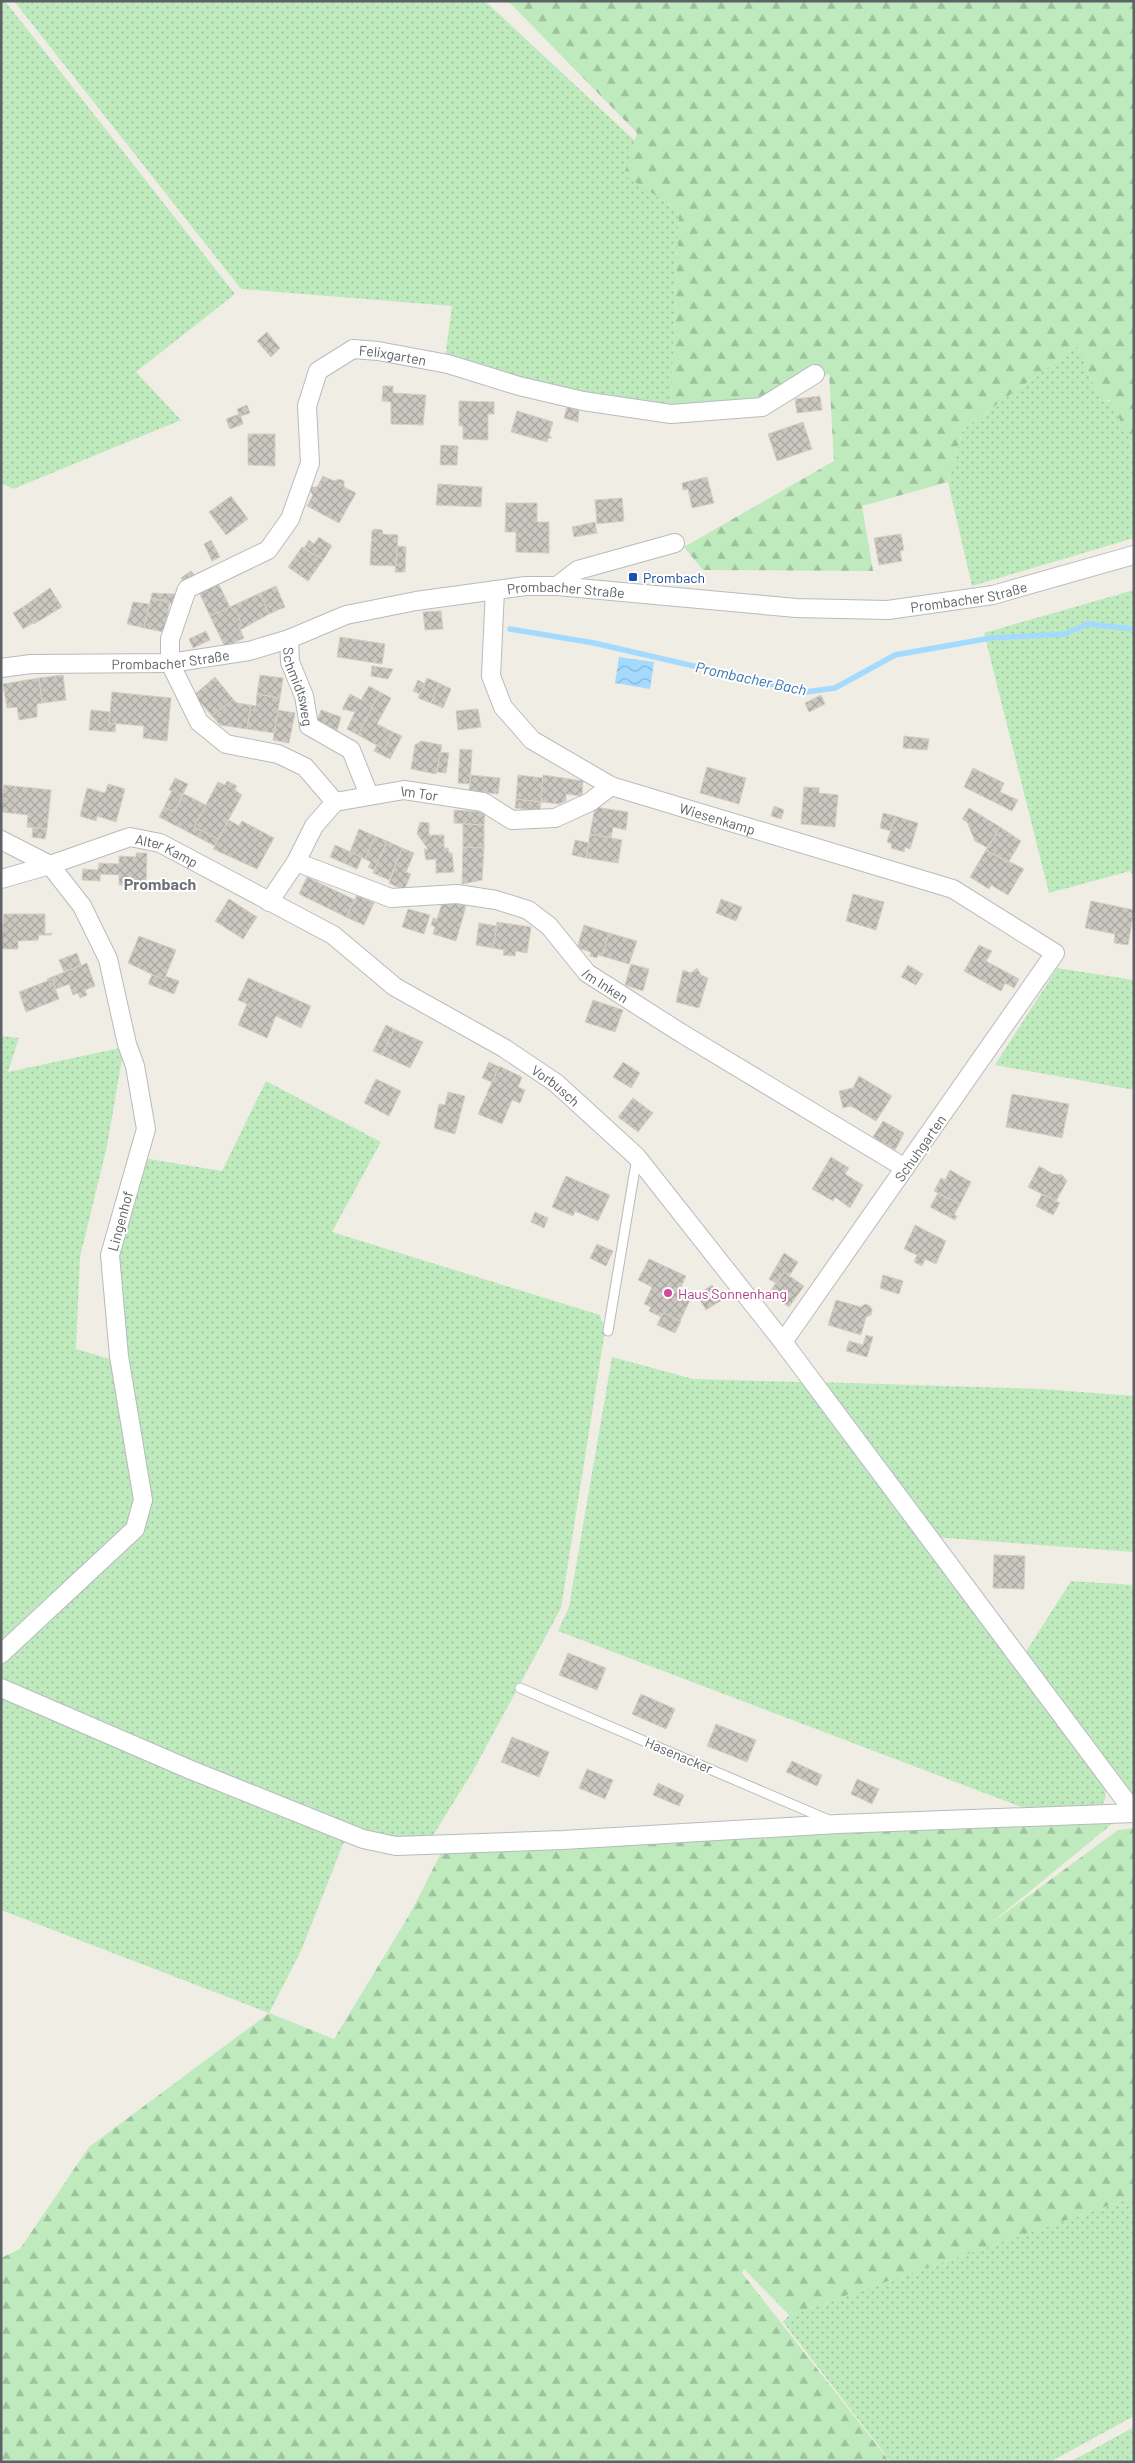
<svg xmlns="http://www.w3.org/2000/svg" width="1135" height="2463" font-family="Barlow,sans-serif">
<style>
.grass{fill:url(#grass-dots)}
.forest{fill:url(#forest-firs)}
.water{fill:url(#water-waves)}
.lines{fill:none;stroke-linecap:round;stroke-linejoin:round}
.stream{stroke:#a5daff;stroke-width:5.5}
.building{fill:url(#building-cross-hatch);stroke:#d6cfc2}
.service-casing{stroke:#b7bbbf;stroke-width:11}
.minor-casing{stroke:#b7bbbf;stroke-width:20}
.service{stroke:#fff;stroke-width:9}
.minor{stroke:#fff;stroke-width:18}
.transit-dot{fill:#1a4fb4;stroke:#fff;stroke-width:2}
.hotel-dot{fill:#d1479c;stroke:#fff;stroke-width:2}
.labels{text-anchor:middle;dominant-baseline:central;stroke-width:4;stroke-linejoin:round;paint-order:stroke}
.street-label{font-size:14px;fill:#5c6166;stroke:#fff}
.transit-label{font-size:14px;fill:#164399;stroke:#fff;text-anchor:start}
.hotel-label{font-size:14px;fill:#b23c85;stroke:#fff;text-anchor:start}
.water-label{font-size:15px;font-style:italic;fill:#3574b2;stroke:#fff}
.quarter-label{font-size:16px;font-weight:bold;fill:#6d7378;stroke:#fff}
</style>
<defs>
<pattern id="grass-dots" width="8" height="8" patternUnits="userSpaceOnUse" patternTransform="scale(1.25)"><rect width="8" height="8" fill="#bfeabe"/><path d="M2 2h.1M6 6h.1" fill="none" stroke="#9ec19e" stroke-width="1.8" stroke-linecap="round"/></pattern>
<pattern id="forest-firs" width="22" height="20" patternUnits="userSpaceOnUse" patternTransform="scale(1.25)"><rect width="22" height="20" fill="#bfeabe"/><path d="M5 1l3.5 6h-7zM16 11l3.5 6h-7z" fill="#9ec19e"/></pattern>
<pattern id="water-waves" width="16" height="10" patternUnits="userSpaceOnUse" patternTransform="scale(1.25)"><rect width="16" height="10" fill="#a5daff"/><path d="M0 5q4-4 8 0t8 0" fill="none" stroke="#8ab4d2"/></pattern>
<pattern id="building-cross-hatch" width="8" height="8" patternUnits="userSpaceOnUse" patternTransform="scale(1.25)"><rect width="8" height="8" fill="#cbc8c1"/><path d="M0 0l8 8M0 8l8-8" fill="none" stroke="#a8a6a1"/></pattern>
</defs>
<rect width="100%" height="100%" fill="#f0ede4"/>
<!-- grass -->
<path class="grass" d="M1,1H5L235,294L136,372L181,420L13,489L1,483Z
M14,1H485L635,141L625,175L679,210L671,405L629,404L445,358L452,306L241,289Z
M1077,346L1101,402L1111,401L1134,448V538L972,586L948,482L963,429Z
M1134,590V877L1130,871L1049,893L984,633Z
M1057,968L1134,980V1090L995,1065Z
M1,1036L19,1038L8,1072L124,1047L107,1146L80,1257L76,1349L113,1360L139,1499L129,1527L1,1645Z
M266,1081L381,1142L332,1232L600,1315L605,1331L561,1608L473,1771L432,1837L374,1839L1,1684V1659L139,1529L114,1253L143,1158L222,1171Z
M612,1357L693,1379L803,1382L1103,1785C1108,1795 1106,1801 1098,1809L1032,1811L558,1631L569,1607Z
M817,1382L1042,1389L1134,1396V1552L933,1537Z
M1071,1581L1134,1585V1795L1024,1655Z
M1,1693L345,1839L301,1951L269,2013L1,1910Z
M1134,2197V2416L1050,2462H891L783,2322L789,2315Z
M1134,2427V2462H1070Z"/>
<!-- forest -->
<path class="forest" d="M508,1H1134V448L1110,400L1101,402L1077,346L963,429L948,482L862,506L873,571L703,570L684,547L834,461L829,374L754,403L671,405L679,210L624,175L637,133Z
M1113,1823L990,1924L1118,1830L1134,1828V2197L789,2315L744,2269L742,2273L890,2462H1V2258L20,2249L89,2147L269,2013L334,2039L411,1912L443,1849L629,1832Z"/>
<!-- water -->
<path class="water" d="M619,657L654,662L650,689L615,683Z"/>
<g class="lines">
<!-- stream -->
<path class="stream" d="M510,629L594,643L806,692L835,688L895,655L991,638L1065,634L1087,624L1134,629"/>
</g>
<!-- building -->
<path class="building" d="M267,332L280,348L271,357L257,341Z
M383,386H393V393L426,395L423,425L391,424V402L382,401Z
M820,396L822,410L797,413L795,399Z
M459,401L494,402V414H488V440L463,439V426H459Z
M247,405L250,413L241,416L243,424L230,429L226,419L239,414L237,409Z
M567,407L579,410L578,422L564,418Z
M517,411L553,422L549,435L552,438H548L547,442L511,432Z
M803,422L812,449L777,461L768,434Z
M248,434H275V466L248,465Z
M441,445L458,446L457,465H440Z
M323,476L334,481L339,479L344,481V487L356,493L339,523L307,506L313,495L309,489L311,487H317Z
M707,477L714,503L692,508L688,489L683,490L682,483Z
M438,484L482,487L481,507L436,505Z
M231,496L248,519L226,535L209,512Z
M622,498L624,521L597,524L595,500Z
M506,503H537V522H549V553L516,552V532H505Z
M595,522L597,533L574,537L572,527Z
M374,529L382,530L383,534L398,535L396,566L370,565L372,531Z
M901,534L904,550L900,551L902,561L879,565L874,538Z
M319,537L332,546L323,560L304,548L309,540L314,544Z
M211,540L220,557L212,561L204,544Z
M397,546L406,547L405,572H395Z
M302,547L323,560L308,581L288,567Z
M191,571L197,578L185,585L181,578Z
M218,583L230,607L210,616L199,592Z
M276,586L285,607L269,614L260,593Z
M50,588L62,607L34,624L23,607Z
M152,593L175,594L173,604L151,598Z
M260,593L269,614L240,630L239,627L242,625L236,611L230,607Z
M151,598L170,601L164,632L144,628Z
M133,602L149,604L144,628L127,624Z
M23,607L33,623L23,629L13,613Z
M230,607L236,611L242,625L239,627L244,638L225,647L210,616Z
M441,611L443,629L425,630L423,612Z
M206,631L210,640L193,648L189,639Z
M340,637L385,644L382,664L337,657Z
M372,666L393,669L388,679L371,676Z
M63,675L66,700L42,703L39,678Z
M260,675L283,678L280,698L257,694Z
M215,677L233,699L212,716L194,695Z
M39,678L42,703L37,704V717L19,720L17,707L7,708L3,684Z
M427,678L439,683L431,703L418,698Z
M418,680L425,684L420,694L413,691Z
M439,683L451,689L443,708L431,703Z
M369,686L380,692L358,735L347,729L355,712L342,709L350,694L361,700Z
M112,692L171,698L167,741L143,738L144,726L109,723Z
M380,692L391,698L377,724L393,732L384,749L358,735Z
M257,694L280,698L274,733L247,729L251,705L256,706Z
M821,695L825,704L809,712L805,703Z
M233,699L237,703L251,705L247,729L220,725L212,716Z
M478,709L481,727L458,730L456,711Z
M91,710L110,712L109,723L116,724L115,732L89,730Z
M278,710L295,713L289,743L273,740Z
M321,710L341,717L337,731L316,724Z
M393,732L402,736L390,759L374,751L377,745L384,749Z
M904,736L929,739L927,750L903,748Z
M421,741L442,745L436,774L411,769L415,745Z
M460,749L472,750L470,784L458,783Z
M440,752L449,753L446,773L437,772Z
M707,767L746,778L739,804L700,793Z
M973,768L1004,783L1000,792L1018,800L1012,811L964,787Z
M471,775L500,778L498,794L469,791Z
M518,775L543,778L541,802L516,799Z
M543,775L583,781L582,796L566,794V801L559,804L541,802Z
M175,778L188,784L174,812L164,807L172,791L169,790Z
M227,781L237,786L235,790L242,795L218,839L194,827L218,782L225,785Z
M108,784L125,789L116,822L97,816L96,821L80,816L87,788L105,793Z
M4,785L51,790L47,829L27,827L28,815L1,812Z
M804,787L819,788V793L838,795L835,827L801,824Z
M184,794L206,805L194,827L218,839L215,846L159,817L164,807L174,812Z
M516,799L541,802L540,811L515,808Z
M774,806L784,810L781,819L771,816Z
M595,807L628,812L626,830L613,827L611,838L590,834Z
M969,808L1000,827L988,848L975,841L967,822L962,819Z
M454,810L485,812L484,825L454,823Z
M883,813L895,816L891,831L880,828Z
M895,816L918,823L910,849L905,847L904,852L891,848L892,844L887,842Z
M229,820L239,826L242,821L274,838L257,869L213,849Z
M420,822L429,823V835H444V848H448L449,853H452L454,872L436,873V859L426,860L424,849H428L417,834Z
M463,824L484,825V848L463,847Z
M33,827L47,829L45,839L32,837Z
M1000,827L1021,841L1008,863L986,850Z
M359,829L375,836L365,859L350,852Z
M590,834L622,840L618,863L586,858Z
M375,836L387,841L374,870L368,867L371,862L365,859Z
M575,840L589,843L586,858L572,855Z
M387,841L402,848L389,880L373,873Z
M335,845L362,857L357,869L330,857Z
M463,847L484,848L482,880L462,884Z
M402,848L414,853L406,872L411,874L404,890L389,883Z
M986,850L1024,869L1008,895L991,885L989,889L970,877Z
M136,853H147L146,886L119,885V875L100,874V881L82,880L83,869L98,870L99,863L119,864V856L136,857Z
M307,877L355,900L346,917L299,894Z
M853,894L884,902L876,930L846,921Z
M357,895L374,903L364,925L346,917Z
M229,899L257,917L243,939L215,921Z
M721,899L742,907L736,921L716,913Z
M443,900L466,906L456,941L433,934L435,927L431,925L433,918L437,919Z
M1091,901L1134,910L1128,945L1114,943L1115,934L1085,928Z
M408,909L430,915L424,934L402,927Z
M4,914H45V934L52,933L51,935H39L38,940L18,941V949H1Z
M497,922L531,927L527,953L516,951L515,956L503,955L504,950L493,948Z
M479,923L497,926L493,948L476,945Z
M584,925L609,933L602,956L598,955L597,958L590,956L591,952L577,948Z
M609,933L637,941L629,964L602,956Z
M139,936L176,950L164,980L128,963Z
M979,945L992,951L986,961L1019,979L1014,988L1005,983L1001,991L964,971Z
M77,953L81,965L64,972L59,960Z
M87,963L95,986L85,990L87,995L80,998L78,993L73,995L69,984L56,989L52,979L48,981L47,979Z
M631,964L649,969L643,991L625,985Z
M908,965L923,974L916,985L901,977Z
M697,968L701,975L708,978L699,1008L676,1002L683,970L691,973Z
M152,975L164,980L165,976L179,981L174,994L148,984Z
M248,978L311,1006L301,1028L276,1016L267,1038L238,1025L247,1004L238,1000Z
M52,979L59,999L26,1012L19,992Z
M593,1000L623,1010L615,1032L585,1022Z
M386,1025L394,1029L382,1055L373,1051Z
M394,1029L423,1042L410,1068L382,1055Z
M489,1062L499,1067L492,1082L482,1078Z
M623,1062L640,1073L631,1088L613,1077Z
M499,1066L522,1077L518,1087L525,1090L520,1103L512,1100L502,1124L478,1114Z
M859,1076L892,1096L876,1121L851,1106L843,1108L839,1091L853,1088Z
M376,1079L401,1091L389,1116L364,1103Z
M448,1092L465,1096L455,1134L434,1128L439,1104L445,1105Z
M1012,1094L1069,1104L1062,1138L1006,1127Z
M633,1098L653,1113L638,1132L618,1117Z
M883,1121L904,1133L895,1150L873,1137Z
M831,1157L849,1168L845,1174L863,1185L850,1208L835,1197L833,1201L812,1189Z
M1039,1166L1053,1174L1062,1175L1067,1181L1056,1201L1028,1187Z
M950,1170L971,1182L960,1204L934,1191L941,1178L945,1180Z
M566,1176L610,1195L598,1221L575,1211L573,1216L552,1207Z
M938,1193L960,1204L954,1215L957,1216L955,1220L930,1207Z
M1042,1194L1060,1203L1053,1215L1036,1206Z
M535,1212L548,1218L544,1228L531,1222Z
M915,1225L946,1241L936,1264L925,1259L922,1266L914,1262L917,1255L904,1249Z
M597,1244L613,1251L606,1266L590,1258Z
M784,1253L798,1262L790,1275L784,1272L777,1284L769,1279Z
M649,1259L686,1276L680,1289L692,1296L680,1321L663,1313L661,1317L649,1311L651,1307L644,1304L652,1287L638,1280Z
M784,1272L804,1286L789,1307L769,1293Z
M883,1275L903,1281L899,1294L880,1288Z
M712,1285L722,1300L706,1310L697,1295Z
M836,1300L861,1307L865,1304L870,1306L872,1310L871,1315L866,1317L861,1335L828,1325Z
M663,1313L681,1321L675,1333L657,1325Z
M866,1335L873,1337L867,1357L846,1351L849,1341L863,1345Z
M994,1555L1025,1556L1024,1589L993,1588Z
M568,1653L606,1668L597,1690L559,1675Z
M641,1694L675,1709L666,1729L632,1714Z
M716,1724L756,1740L747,1762L707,1746Z
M512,1737L549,1752L539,1777L501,1762Z
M792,1761L822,1775L817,1786L786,1772Z
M587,1769L613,1780L605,1799L579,1788Z
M857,1779L879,1789L872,1804L851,1794Z
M658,1783L684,1795L679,1806L653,1795Z"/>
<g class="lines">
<defs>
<path id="service" d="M608,1331L637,1157
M520,1688L831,1821"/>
<g id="minor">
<path d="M557,586L578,570L675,543"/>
<path id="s1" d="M495,590L491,676L503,707L532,740L611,786L953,889L1055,953L783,1342"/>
<path id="s2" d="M289,639L290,662L304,696L309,726L351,750L369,795"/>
<path id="s3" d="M1,668L31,664L170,663L249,651L289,639L346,615L416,601L526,586H557L796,608L888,610L993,595L1134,555"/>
<path id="s4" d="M335,802L305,767L278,754L226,744L199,722L170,663V639L187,589L268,550L290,519L310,463L307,406L318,371L353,349L378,351L448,364L519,386L583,401L671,414L762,407L815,374"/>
<path d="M1,840L50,865L82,906L108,959L127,1044L135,1066L146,1129L110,1255L119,1356L143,1500L135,1529L1,1654"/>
<path id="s5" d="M296,862L391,898L457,894L496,900L528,910L549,926L587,973L681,1033L905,1168"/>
<path id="s6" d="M1,879L50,865L130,837L160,843L333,935L395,987L504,1048L556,1083L637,1157L783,1342L1134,1812"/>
<path id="s7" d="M269,902L296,862L314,826L335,802L404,790L483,802L512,820L555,818L590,802L611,786"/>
<path d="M1,1688L191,1770L363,1839L396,1846L563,1840L838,1824L1134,1813"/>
</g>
</defs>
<!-- service casing -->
<use href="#service" class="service-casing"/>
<!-- minor casing -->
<use href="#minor" class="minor-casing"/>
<!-- service -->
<use href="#service" class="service"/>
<!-- minor -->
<use href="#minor" class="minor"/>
</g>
<!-- markers -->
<rect class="transit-dot" x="628" y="572" width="10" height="10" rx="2.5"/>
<circle class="hotel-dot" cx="668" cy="1293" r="5"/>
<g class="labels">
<!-- street labels -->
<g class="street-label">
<text stroke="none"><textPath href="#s4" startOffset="669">Felixgarten</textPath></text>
<text stroke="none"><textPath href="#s3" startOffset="575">Prombacher Straße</textPath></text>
<text stroke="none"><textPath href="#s3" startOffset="980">Prombacher Straße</textPath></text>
<text stroke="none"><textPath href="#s3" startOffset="170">Prombacher Straße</textPath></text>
<text stroke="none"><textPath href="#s2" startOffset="49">Schmidtsweg</textPath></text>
<text stroke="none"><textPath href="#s7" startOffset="206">Im Tor</textPath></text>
<text stroke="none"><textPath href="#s1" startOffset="366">Wiesenkamp</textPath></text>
<text stroke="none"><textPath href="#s6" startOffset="175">Alter Kamp</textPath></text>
<text stroke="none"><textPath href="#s5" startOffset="350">Im Inken</textPath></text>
<text stroke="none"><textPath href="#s6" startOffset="632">Vorbusch</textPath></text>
<text transform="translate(920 1148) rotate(-55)">Schuhgarten</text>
<text transform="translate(120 1221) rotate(-75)">Lingenhof</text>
<text transform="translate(679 1755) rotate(23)">Hasenacker</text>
</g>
<!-- transit labels -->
<g class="transit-label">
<text x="643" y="577">Prombach</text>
</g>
<!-- hotel labels -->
<g class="hotel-label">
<text x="678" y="1293">Haus Sonnenhang</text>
</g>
<!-- water labels -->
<g class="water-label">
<text transform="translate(751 678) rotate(12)">Prombacher Bach</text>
</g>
<!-- quarter labels -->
<g class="quarter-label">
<text x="160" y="883">Prombach</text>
</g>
</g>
<!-- border -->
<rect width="1135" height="2463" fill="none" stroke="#5c6166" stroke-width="5"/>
</svg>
